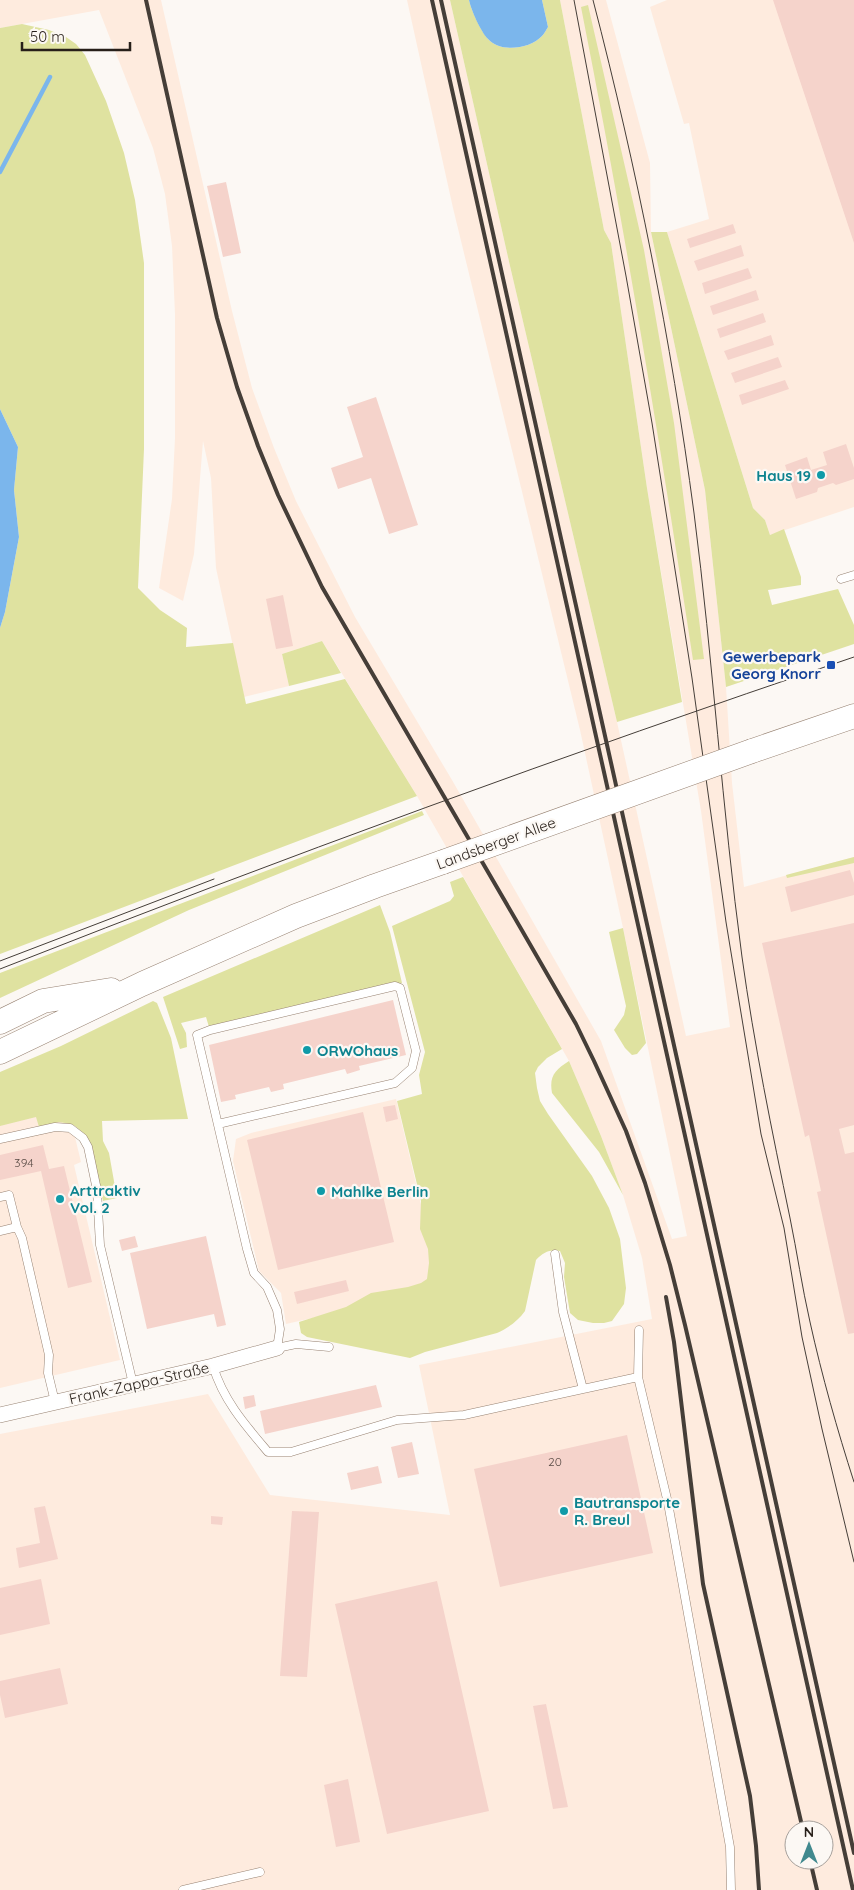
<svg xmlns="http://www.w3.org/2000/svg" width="854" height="1890" font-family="Quicksand,sans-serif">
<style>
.built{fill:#feebde;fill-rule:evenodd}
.green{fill:#dfe2a0}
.water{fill:#7bb6ec}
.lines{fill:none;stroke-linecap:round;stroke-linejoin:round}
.stream{stroke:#7bb6ec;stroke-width:4.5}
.building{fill:#f5d3cb}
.service-casing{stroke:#978272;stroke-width:9}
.minor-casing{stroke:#978272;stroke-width:16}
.primary-casing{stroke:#978272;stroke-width:25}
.service{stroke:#fff;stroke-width:8}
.minor{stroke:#fff;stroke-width:15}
.primary{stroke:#fff;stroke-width:24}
.tram{stroke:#453e38;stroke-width:1}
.rail{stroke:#453e38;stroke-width:4}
.primary-bridge-casing{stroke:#978272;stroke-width:25;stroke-linecap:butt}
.primary-bridge{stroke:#fff;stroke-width:24}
.culture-dot{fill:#0f9aa8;stroke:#fcf8f4;stroke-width:2}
.transit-dot{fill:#1a4fb4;stroke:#fcf8f4;stroke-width:2}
.labels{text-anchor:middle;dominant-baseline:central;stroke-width:4.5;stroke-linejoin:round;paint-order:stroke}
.number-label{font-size:12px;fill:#5a4c46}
.culture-label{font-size:15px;font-weight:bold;fill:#0d838f;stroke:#fcf8f4;text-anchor:start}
.transit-label{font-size:15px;font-weight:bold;fill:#164399;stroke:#fcf8f4;text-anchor:end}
.street-label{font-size:15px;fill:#271f19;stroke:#fcf8f4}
</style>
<rect width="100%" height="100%" fill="#fcf8f4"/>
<!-- built -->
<path class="built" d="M0,0H161L232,311L252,388L274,448L296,501L355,617L452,780L601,1041L672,1239L687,1236L623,928L580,730L453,208L407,0H450L510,266L617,722L686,1036L730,1027L701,811L647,488L611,243L604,230L560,0H606L650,163L651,232L705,490L726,687L732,783L744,887L854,857V1890H0V1434L208,1394L270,1495L450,1515L419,1365L652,1319L642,1258L623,1195L601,1136L569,1061L417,796L322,641L282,654L289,686L244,697L216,568L211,478L203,441L194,554L183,601L159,588L172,499L175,438V314L172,246L165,194L153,148L99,10L0,28ZM794,1830H824V1860H794Z
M667,0H854V507L770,535L765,520L753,508L667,232L709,219L689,123L684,124L650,7Z
M56,1058L81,1162L74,1165L120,1360L0,1388V1084Z
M396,1099L441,1289L286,1324L281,1293L259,1271L233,1161L236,1139L251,1133Z"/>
<!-- green -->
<path class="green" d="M450,0H469C471,10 481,31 488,39C500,53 530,49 542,36C544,34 546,30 548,27L542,0H560L604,230L611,243L647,488L682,702L617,722L510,266Z
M588,5L644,250L674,423L704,659L693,660C660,442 624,224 581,7Z
M22,24L49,30L66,37L76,44L85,55L106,101L124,153L135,200L144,263V449L138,588L160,610L187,628L186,647L233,643L246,704L345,679L417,796L0,954V628L5,612L19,537L14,490L18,447L0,409V28Z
M651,232H667L753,508L765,520L770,535L784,529L801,577V585L768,590L772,605L838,589L854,625V644L726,687L705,490Z
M322,641L341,673L289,686L282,654Z
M422,811L424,815L189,910L0,998V973Z
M854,857V863L787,878L786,875Z
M463,877L562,1049L547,1058L538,1067L535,1073L537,1088L540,1101L548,1114L592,1176L609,1208L620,1239L626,1288L624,1304L612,1321L604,1323H593L578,1320L570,1313L564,1277L565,1263L560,1251C550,1249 543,1252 536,1260L525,1311C518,1321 508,1328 497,1333L425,1352L410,1358L307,1337L301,1333L299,1322L346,1307L371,1293L408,1287L421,1283L427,1279L429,1263L428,1249L420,1229L421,1201L397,1101L422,1094L419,1075L425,1052L392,926L450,901L454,896L450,882Z
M380,905L390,932L402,983L221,1025L209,1027L206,1017L181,1023L186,1033L187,1047L180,1049L163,997Z
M623,928L646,1043L637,1054L632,1055L625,1048L614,1030L624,1015L626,1006L609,932Z
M153,1001L157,1003L171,1038L188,1119L102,1121L103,1141L109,1153L117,1198L103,1201L88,1141L84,1134L75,1126L65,1123L59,1122L39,1127L36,1117L0,1126V1072L61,1046Z
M569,1061L601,1136L623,1195L599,1152L552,1093C549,1076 555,1070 569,1061Z"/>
<!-- water -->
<path class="water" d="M469,0H542L548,27C546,30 544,34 542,36C530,49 500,53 488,39C481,32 471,10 469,0Z
M0,409L18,447L14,490L19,537L5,612L0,628Z"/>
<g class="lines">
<!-- stream -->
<path class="stream" d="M0,172L50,77"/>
</g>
<!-- building -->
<path class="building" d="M773,0H854V243Z
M226,182L241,253L223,257L207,186Z
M733,224L736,233L690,248L687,239Z
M741,245L744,256L698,271L694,261Z
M748,268L752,278L705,294L702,283Z
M756,290L759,300L713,315L710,306Z
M763,313L766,322L720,338L717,329Z
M771,335L774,345L728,360L724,351Z
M778,357L782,367L735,383L731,373Z
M785,380L789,389L742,405L739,395Z
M376,397L418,525L389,534L371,478L338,489L331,468L363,457L347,407Z
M846,444L854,468V479L836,485L833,483L818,488L817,492L796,499L785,465L807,457L811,470L827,465L823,452Z
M283,595L293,646L276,649L266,599Z
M850,870L854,883V895L791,912L785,887Z
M854,923V1125L839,1129L845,1154L854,1152V1333L848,1334L817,1192L821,1191L809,1135L805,1137L762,943Z
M393,1000L406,1055L359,1066L360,1070L347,1074L345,1069L283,1084L284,1089L271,1092L269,1087L235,1095L236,1099L221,1102L209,1045Z
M395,1105L398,1119L386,1122L383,1107Z
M363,1112L394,1242L278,1270L247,1140Z
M43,1145L49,1169L64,1166L92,1282L68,1288L41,1171L0,1180V1155Z
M135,1236L138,1247L122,1251L119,1240Z
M206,1236L226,1325L217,1327L214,1314L147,1329L130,1253Z
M346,1280L349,1291L297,1304L294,1292Z
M376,1385L382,1407L265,1434L260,1411Z
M254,1395L256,1406L245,1409L243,1397Z
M627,1435L653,1553L500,1587L474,1469Z
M412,1442L419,1474L398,1478L391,1447Z
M378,1466L382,1483L351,1490L347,1473Z
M45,1506L58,1559L19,1568L16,1548L40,1543L34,1508Z
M292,1511L319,1512L307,1677L280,1676Z
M211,1516L223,1517L222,1525L211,1524Z
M41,1579L50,1624L0,1635V1588Z
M437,1581L489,1811L387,1834L335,1604Z
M60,1668L68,1704L5,1718L0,1695V1681Z
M546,1704L568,1807L553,1809L533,1706Z
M348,1779L360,1842L336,1847L324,1785Z"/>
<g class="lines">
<defs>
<path id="service" d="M841,579L854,575
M218,1124L395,1083L412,1068L416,1051L400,988L395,986L210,1030L197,1035L247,1249L254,1273L267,1287L277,1310L280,1329L277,1348L296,1344L329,1347
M0,1139L55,1127L70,1128L83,1138L88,1147L97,1190L100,1245L133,1384
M0,1197L9,1195L17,1227L22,1238L49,1355L48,1373L55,1402
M0,1231L17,1227
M555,1254L563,1312L583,1389
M639,1330L638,1377L668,1503L730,1847L731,1890
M213,1366C223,1400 246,1426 268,1452H291L397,1420L464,1415L638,1377
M183,1890L260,1872"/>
<path id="minor" d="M0,1415L213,1366L277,1348"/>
<path id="primary" d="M752,751L854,716
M0,1022L43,1001L111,990
M0,1052L142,984L296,916L375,886L443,862"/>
</defs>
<!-- service casing -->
<use href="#service" class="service-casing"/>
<!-- minor casing -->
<use href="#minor" class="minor-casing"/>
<!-- primary casing -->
<use href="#primary" class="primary-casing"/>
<!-- service -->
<use href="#service" class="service"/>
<!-- minor -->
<use href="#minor" class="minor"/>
<!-- primary -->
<use href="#primary" class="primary"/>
<!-- tram -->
<path class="tram" d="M574,0L626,276L652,423L692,678L726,922L761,1134L784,1228L802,1337L822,1429L854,1562
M593,0C637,169 671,340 694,513C713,660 722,809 742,957C754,1044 772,1131 790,1218C797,1252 802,1287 810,1322C822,1376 837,1429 854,1482
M0,961L214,879
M0,969C282,858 567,754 854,657"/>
<!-- rail -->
<path class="rail" d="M146,0L217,318L237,387L258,446L278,495L322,587L520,927L576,1024L594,1061L626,1131L645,1183L670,1265L685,1325L803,1830
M432,0L853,1890
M441,0L854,1853
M666,1297L674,1342L703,1584L750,1796L756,1846L759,1890
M810,1860L817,1890"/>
<defs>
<path id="primary-bridge" d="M443,862L752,751"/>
</defs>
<!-- primary-bridge casing -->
<use href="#primary-bridge" class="primary-bridge-casing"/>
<!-- primary-bridge -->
<use href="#primary-bridge" class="primary-bridge"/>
</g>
<!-- markers -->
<g class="culture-dot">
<circle cx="821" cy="475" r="5"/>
<circle cx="307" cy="1050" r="5"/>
<circle cx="321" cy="1191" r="5"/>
<circle cx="60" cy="1199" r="5"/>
<circle cx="564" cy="1511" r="5"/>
</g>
<rect class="transit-dot" x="826" y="660" width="10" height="10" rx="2.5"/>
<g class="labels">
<!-- number labels -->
<g class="number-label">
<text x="24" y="1162">394</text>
<text x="555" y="1461">20</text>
</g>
<!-- culture labels -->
<g class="culture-label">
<text x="811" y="475" text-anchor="end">Haus 19</text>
<text x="317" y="1050">ORWOhaus</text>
<text x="70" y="1190">Arttraktiv<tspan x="70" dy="17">Vol. 2</tspan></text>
<text x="331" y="1191">Mahlke Berlin</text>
<text x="574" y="1502">Bautransporte<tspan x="574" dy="17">R. Breul</tspan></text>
</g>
<!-- transit labels -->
<g class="transit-label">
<text x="821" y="656">Gewerbepark<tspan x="821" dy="17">Georg Knorr</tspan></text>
</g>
<!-- street labels -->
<g class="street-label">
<text transform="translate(496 843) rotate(-20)">Landsberger Allee</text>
<text transform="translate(139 1383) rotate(-13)">Frank-Zappa-Straße</text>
</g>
</g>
<!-- north arrow -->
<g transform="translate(809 1845)"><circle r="24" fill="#fcf8f4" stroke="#a7a19c"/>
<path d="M0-4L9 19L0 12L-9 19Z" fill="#41898e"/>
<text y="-8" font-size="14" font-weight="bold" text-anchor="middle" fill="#271f19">N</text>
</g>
<!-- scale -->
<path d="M22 42v8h108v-8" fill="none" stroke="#271f19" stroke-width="2.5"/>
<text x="30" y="42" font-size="15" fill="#271f19" stroke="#fcf8f4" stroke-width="4" paint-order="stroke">50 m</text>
</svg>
